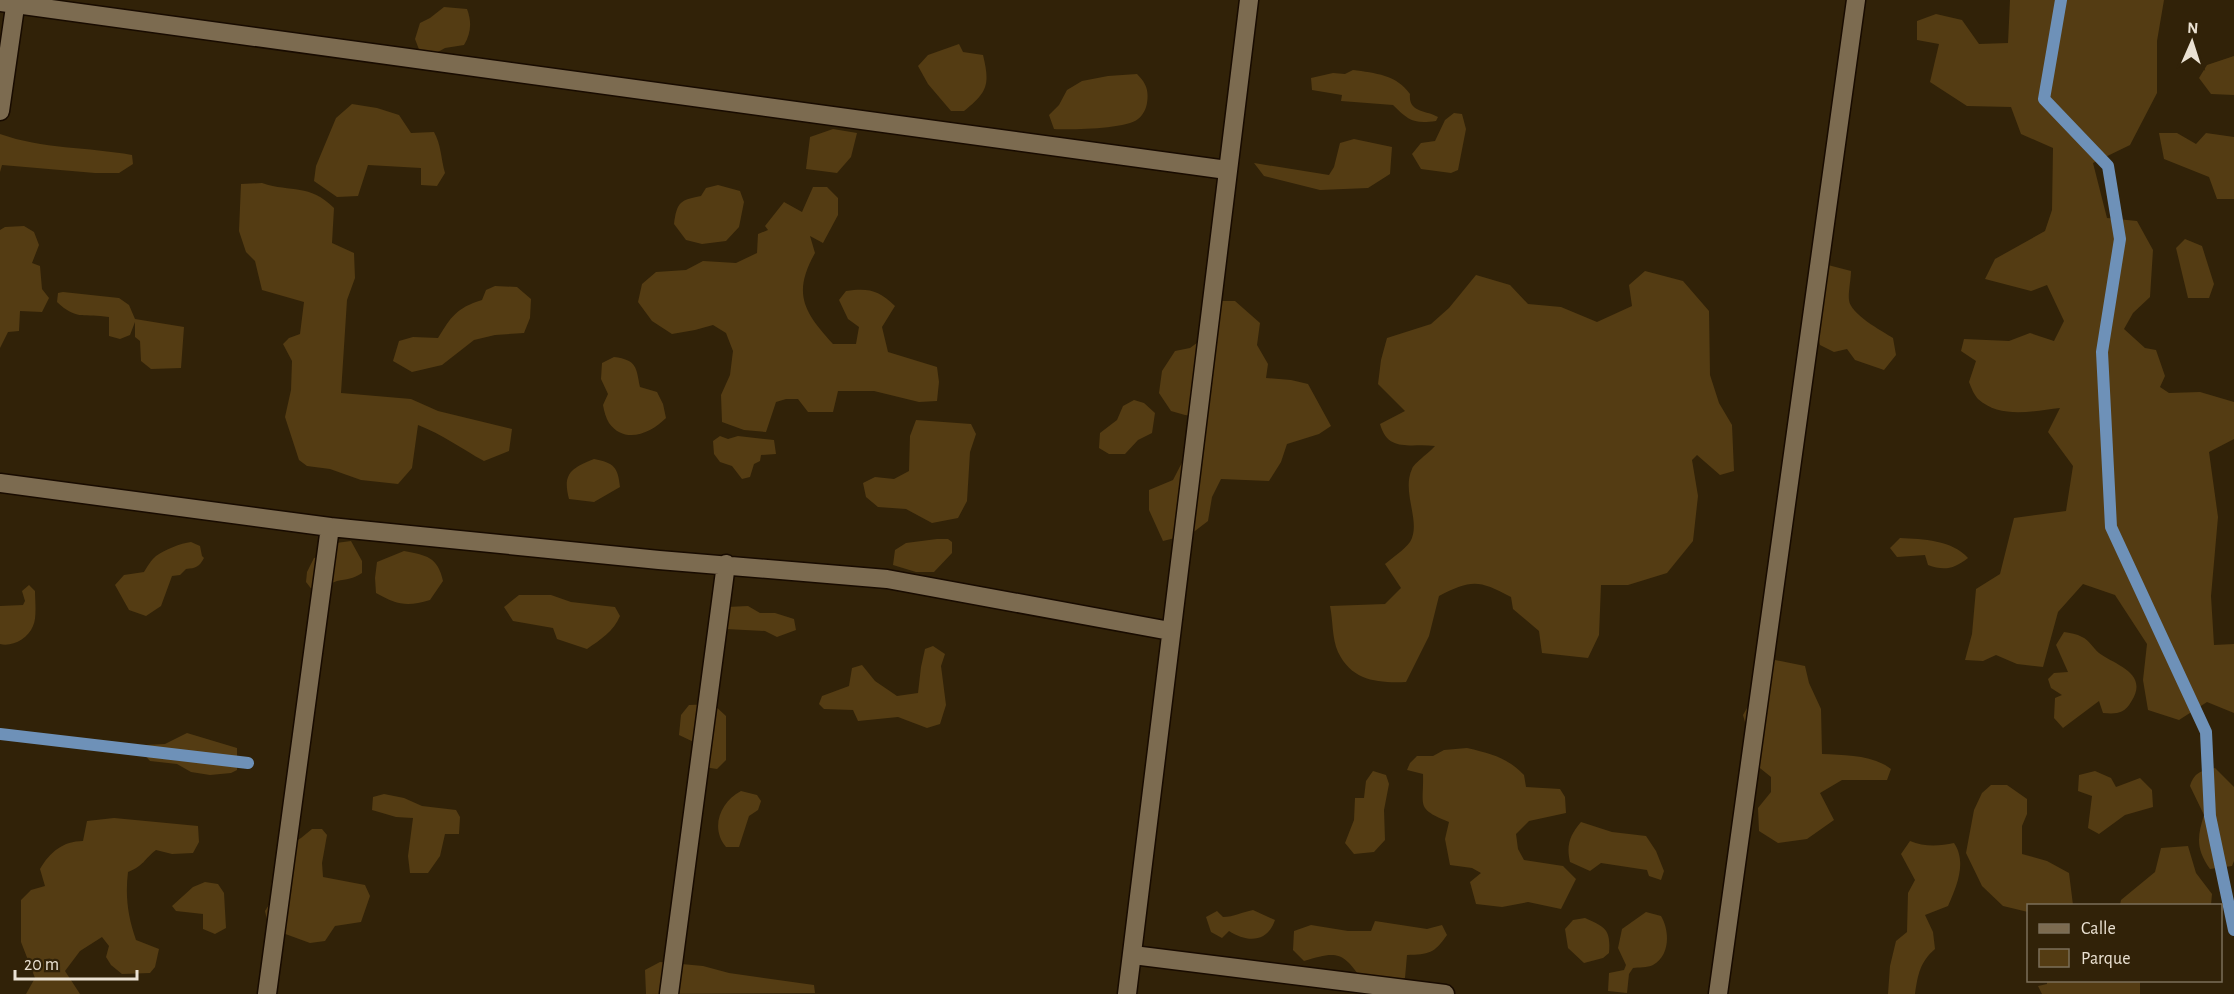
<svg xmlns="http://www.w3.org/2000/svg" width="2234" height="994" font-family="'Alegreya Sans',sans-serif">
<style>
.green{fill:#543c13}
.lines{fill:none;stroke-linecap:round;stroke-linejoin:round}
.stream{stroke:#6e91b8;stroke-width:12}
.minor-casing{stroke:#180b00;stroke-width:21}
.minor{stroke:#7c6b50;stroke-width:18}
</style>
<rect width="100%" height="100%" fill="#312208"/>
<!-- green -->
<path class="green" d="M2010,0H2164L2157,41V93L2130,145L2093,163L2107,218L2137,221L2153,250L2150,297L2133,313L2124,329L2145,348L2156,350L2165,376L2160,387L2169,393L2200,392L2234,402V439L2209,452L2218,517L2211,596L2214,645L2234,644V713L2207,702L2179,720L2148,710L2143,680L2147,644L2115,595L2083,584L2058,612L2043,667L2017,664L1996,655L1983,661L1965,660L1972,634L1976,589L2000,574L2014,518L2066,511L2073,466L2048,432L2060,408C2033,411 2000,419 1978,399C1974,395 1971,387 1969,382L1976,361L1961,351L1964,339L2009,341L2030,333L2054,341L2064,321L2047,285L2031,291L1985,279L1995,259L2045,231L2052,210L2053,148L2021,134L2011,107L1967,106L1930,82L1939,44L1917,40V21L1936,14L1962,20L1979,44L2008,43Z
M444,7L467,9C472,22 471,33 464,45L445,48L431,56L420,52L415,39L420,23L430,18Z
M959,44L963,52L983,55C990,84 988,92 964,111H951L928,84L918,66L928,55Z
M2234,56V95L2211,94L2199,78L2207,65Z
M1353,70C1375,73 1397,75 1410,94C1408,113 1427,110 1438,117L1436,121C1414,124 1409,121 1393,105L1341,101L1342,95L1312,90L1311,78L1333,73L1345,74Z
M1137,74C1146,83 1149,90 1147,103C1146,109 1143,115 1138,119C1127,129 1070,130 1054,129L1049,115L1059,105L1067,90L1082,81L1108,76Z
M352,104L377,108L399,115L411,133L434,132C441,144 441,159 445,173L437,186L421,185V168L368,165L358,196L337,197L314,181L316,166L336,118Z
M1454,113L1462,114L1466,129L1458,170L1451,173L1421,169L1412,154L1421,143L1435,141L1445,120Z
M833,129L857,133L851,157L837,173L806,169L810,137Z
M2159,133H2177L2196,144L2206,133L2234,137V199H2217L2209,177L2164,159Z
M0,134C42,149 88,147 132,155L133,164L119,173H95L2,165L0,172Z
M1354,139L1392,147L1390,174L1368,188L1320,190L1264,176L1254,163L1329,175L1334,167L1340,143Z
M262,183C292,193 309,183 334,208L332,243L354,253L355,278L347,300L341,393L411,399L438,411L512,429L509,451L484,461C462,449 442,434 418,425L412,468L398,484L361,480L330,469L307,466L299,460L285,417L291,390L292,361L283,344L289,338L300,334L304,302L262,290L255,261L246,252L239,231L241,184Z
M718,185L740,191L744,202L739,227L726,241L702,244L686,240L674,224C677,202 680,200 701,196L706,188Z
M813,187H827L838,198V215L823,243L810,236L815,253C792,294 804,312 833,344H856L859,327L848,319L839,300L846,291C869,288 878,290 895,306L882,327L888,352L937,367L939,382L937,401L919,402L874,391H838L833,412H808L798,399H786L776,402L766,432L744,430L722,422L721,395L730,375L733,351L726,333L713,325L695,330L672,334L652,321L638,302L642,284L656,272L686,270L703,261L736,263L757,253L758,234L768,230L765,226L784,202L802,212Z
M24,226L34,232L39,245L32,263L40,266L42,289L49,298L42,312L20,311L19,331L8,332L0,348V230L5,227Z
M2185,239L2202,246L2214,284L2209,298H2188L2176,248Z
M1828,265L1851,271C1851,279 1848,293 1849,300C1850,314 1882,331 1893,338L1896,355L1884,370L1855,360L1847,349L1834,352L1820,345L1808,282Z
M1645,271L1683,281L1709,311L1710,375L1719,403L1732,425L1734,471L1720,475L1697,455L1692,460L1698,496L1693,541L1667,573L1628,585H1601L1599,635L1588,658L1542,653L1539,631L1513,609L1511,597C1479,580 1472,579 1439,596L1429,636L1406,682C1377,683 1352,681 1338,652C1332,639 1333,620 1330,606L1385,604L1401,588L1385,564C1392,558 1404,550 1410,542C1422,522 1401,493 1412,469C1414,463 1429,453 1435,446C1410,443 1388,453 1380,424L1405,411L1378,384L1381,360L1387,338L1431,324L1449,308L1476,275L1510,285L1528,304L1561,307L1597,322L1632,306L1629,285Z
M495,286L517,287L531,299L530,318L524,333L495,335L474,340L442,365L412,372L393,361L399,341L413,337L438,338C451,317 456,308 482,300L486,290Z
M63,292L119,298L129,305L135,319L184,327L181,368L151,369L141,361L140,341L135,337V322L130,335L120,339L109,336V317C84,313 77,321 57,302L58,293Z
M1221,301H1235L1260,323L1257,345L1268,364L1266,378L1291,380L1308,384L1331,426L1319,434L1287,444L1281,462L1269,481L1221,479L1212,497L1208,521L1191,534L1163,541L1149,510V490L1173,480L1205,418L1185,415L1171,411L1159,393L1162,371L1175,351L1190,348L1216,329Z
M614,357C637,360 636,367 640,387L657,392L663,404L666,418C651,433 625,445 609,423C606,418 604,411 603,405L608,394L601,379L602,363Z
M1134,400L1144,403L1155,413L1152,433L1138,440L1125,454H1109L1099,448L1100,433L1117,420L1123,406Z
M916,420L971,424L976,434L970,452L967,501L958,518L932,523L906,509L878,507L866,497L863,483L875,477L894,479L909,471L910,436Z
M720,436L728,439L738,436L774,440L776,454L761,455L760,461L754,464L750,477L742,479L732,466L720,462L714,454L713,441Z
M594,459C614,463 618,467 620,487L594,502L569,499C562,473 572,468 594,459Z
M1900,538C1923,539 1952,540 1968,558C1954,569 1944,571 1928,565L1925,555L1897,557L1890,548Z
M937,539H948L952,542V553L934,572H916L893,565L895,550L906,543Z
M351,541L362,561V573C353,579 347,579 337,581C328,584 322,589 313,591L306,582L307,572L314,558L330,554L336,543Z
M191,542L200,546L202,556L204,558C199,567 196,568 186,569L180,575L172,576L161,606L146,616L129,610L115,585L124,575L144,572C147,567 151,560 156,556C164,550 181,543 191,542Z
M404,551C426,555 438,557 443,581L430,600C407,607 397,605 376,593L375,578L377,562Z
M29,585L35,591C35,601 37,618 33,626C28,639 12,647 0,644V606L23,605L25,601L22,591Z
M519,595H551L571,602L615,607L620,616C614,631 600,640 587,649L557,639L553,628L513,621L504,607Z
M748,606L760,613H775L794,619L796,630L777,637L765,631L726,629L727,607Z
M2064,632C2070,633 2077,634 2082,637C2089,640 2093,648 2099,653C2115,665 2150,673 2131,702C2124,714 2116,714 2103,713L2099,701L2063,728L2054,718L2055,698L2062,695L2051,688L2048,679L2054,673L2068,672L2056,645Z
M933,646L945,654L941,666L946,705L940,724L927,728L898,717L858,721L853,710L824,709L819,704L822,696L849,686L852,668L862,665L875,681L897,696L918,693L921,667L925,649Z
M1775,660L1805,666L1809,683L1821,709L1822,754C1845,755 1873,755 1891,769L1887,780H1842L1820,793L1834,820L1807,839L1778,843L1759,831L1758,808L1771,792V777L1750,760L1749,736L1743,715Z
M713,704L726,716V760L717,769L704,767L698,744L679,735L681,715L689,705Z
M187,733L237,748V770L231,773L210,775L191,772L177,764L150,761L143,753L146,745L165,744Z
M1467,748C1492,754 1506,757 1524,775L1526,787L1560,789L1565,797L1566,813L1529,821L1516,834L1518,849L1524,860L1563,866L1576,879L1561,909L1528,902L1502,907L1476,904L1470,882L1481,873L1472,868L1450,865L1445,839L1449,822C1415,808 1424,807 1423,774L1407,770L1410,763L1417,756H1433L1444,750Z
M2215,768L2234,787V861L2232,866L2210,869C2196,849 2197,837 2204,815L2190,786C2194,773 2201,770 2215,768Z
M1373,771L1386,775L1389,784L1384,810L1385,840L1374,852L1354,854L1345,843L1354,820L1355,798H1364L1366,781Z
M2095,771L2111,778L2116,787L2140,778L2152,790L2153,807L2125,815L2099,834L2088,828L2092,796L2078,791L2079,775Z
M1991,785H2007L2027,799V814L2022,826V854L2047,861L2069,873L2073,905L2028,906V912L2003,906L1982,886L1966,853L1974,810L1982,793Z
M741,791L757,795L761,801L758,810L749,816L739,847H726C710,828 720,802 741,791Z
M384,794L404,798L422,806L456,810L460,817L459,834H445L440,856L428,873H410L408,856L413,818L396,817L372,810L373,797Z
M114,818L198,826L199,842L193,853L172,854L156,850C143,860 145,865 128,872C125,897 128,917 136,940L159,949L155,967L150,973L122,974L111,965L106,957L109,946L102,937L80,951L65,971L80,994H26L35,978L21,942V900L31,890L45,886L40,869C50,852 63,841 83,841L87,821Z
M1581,822L1612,832L1646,836L1656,851L1664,871L1661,880L1649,876L1647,870L1601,863L1590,871L1570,862C1566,845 1570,835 1581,822Z
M312,829H322L327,835L322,863L323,877L365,885L370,896L361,922L335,926L325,941L310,943L269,928L265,911L274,897L271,885L280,851L301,838Z
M1910,841C1924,847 1940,846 1954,843C1967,862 1957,886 1948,906L1925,915L1933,932L1935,949C1920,962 1918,974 1915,994H1888L1890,966L1896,941L1907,932L1908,893L1915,880L1901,854Z
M2188,846L2196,873L2212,894L2211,905H2120L2121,900L2155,872L2161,848Z
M205,882L218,884L224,893L226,928L215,934L203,929V914L176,911L172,906L193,887Z
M1253,910L1275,920C1267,944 1246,942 1229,931L1222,938L1211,932L1206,917L1217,911L1223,917C1234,917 1242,912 1253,910Z
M1646,912L1661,916C1670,931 1670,956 1653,965C1647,968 1639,967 1633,968L1629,974L1627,993L1608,991L1609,973L1624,970L1626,965L1618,948L1622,929Z
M1585,918C1605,927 1611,929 1609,953L1603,958L1584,963L1568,948L1565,929L1573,920Z
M1375,921L1427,929L1442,925L1447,935C1434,954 1429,954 1407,955L1405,978L1382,983L1362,980C1343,951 1336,951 1304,961L1293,950L1294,931L1311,925L1348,931H1371Z
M660,962L703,966L729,973L814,985L815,993L646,994L645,970Z
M2047,981H2140V994H2042L2038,986L2047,984Z"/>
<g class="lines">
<!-- stream -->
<path class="stream" d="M2061,0L2044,99L2108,166L2120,239L2102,352L2111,527L2206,732L2210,816L2234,930
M0,734L248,763"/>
<defs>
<path id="minor" d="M0,2L1227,170
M0,111L16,0
M0,483L330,527L659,560L887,579L1170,631
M1133,955L1445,994
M267,994L330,527
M669,994L726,564
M1127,994L1249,0
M1718,994L1856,0"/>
</defs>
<!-- minor casing -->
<use href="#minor" class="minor-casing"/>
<!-- minor -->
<use href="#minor" class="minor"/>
</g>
<!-- legend -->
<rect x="2027" y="904" width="195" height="78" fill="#312208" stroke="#7b6f59" stroke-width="1.5"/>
<rect x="2039" y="924" width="30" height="9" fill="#7c6b50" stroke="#7b6f59" stroke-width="1.5"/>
<text x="2081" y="934" font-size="18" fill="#ebe2d3">Calle</text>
<rect x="2039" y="949" width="30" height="18" fill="#543c13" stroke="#7b6f59" stroke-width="1.5"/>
<text x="2081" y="964" font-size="18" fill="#ebe2d3">Parque</text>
<!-- north arrow -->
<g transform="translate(2192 42) rotate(3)" stroke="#312208" stroke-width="4.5" paint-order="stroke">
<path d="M0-4.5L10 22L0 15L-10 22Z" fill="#ebe2d3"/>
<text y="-9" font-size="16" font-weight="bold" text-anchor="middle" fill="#ebe2d3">N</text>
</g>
<!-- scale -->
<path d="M15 970v9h122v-9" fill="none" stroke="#ebe2d3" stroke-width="3"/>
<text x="24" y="970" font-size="18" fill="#ebe2d3" stroke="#312208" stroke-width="4.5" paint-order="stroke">20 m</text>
</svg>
